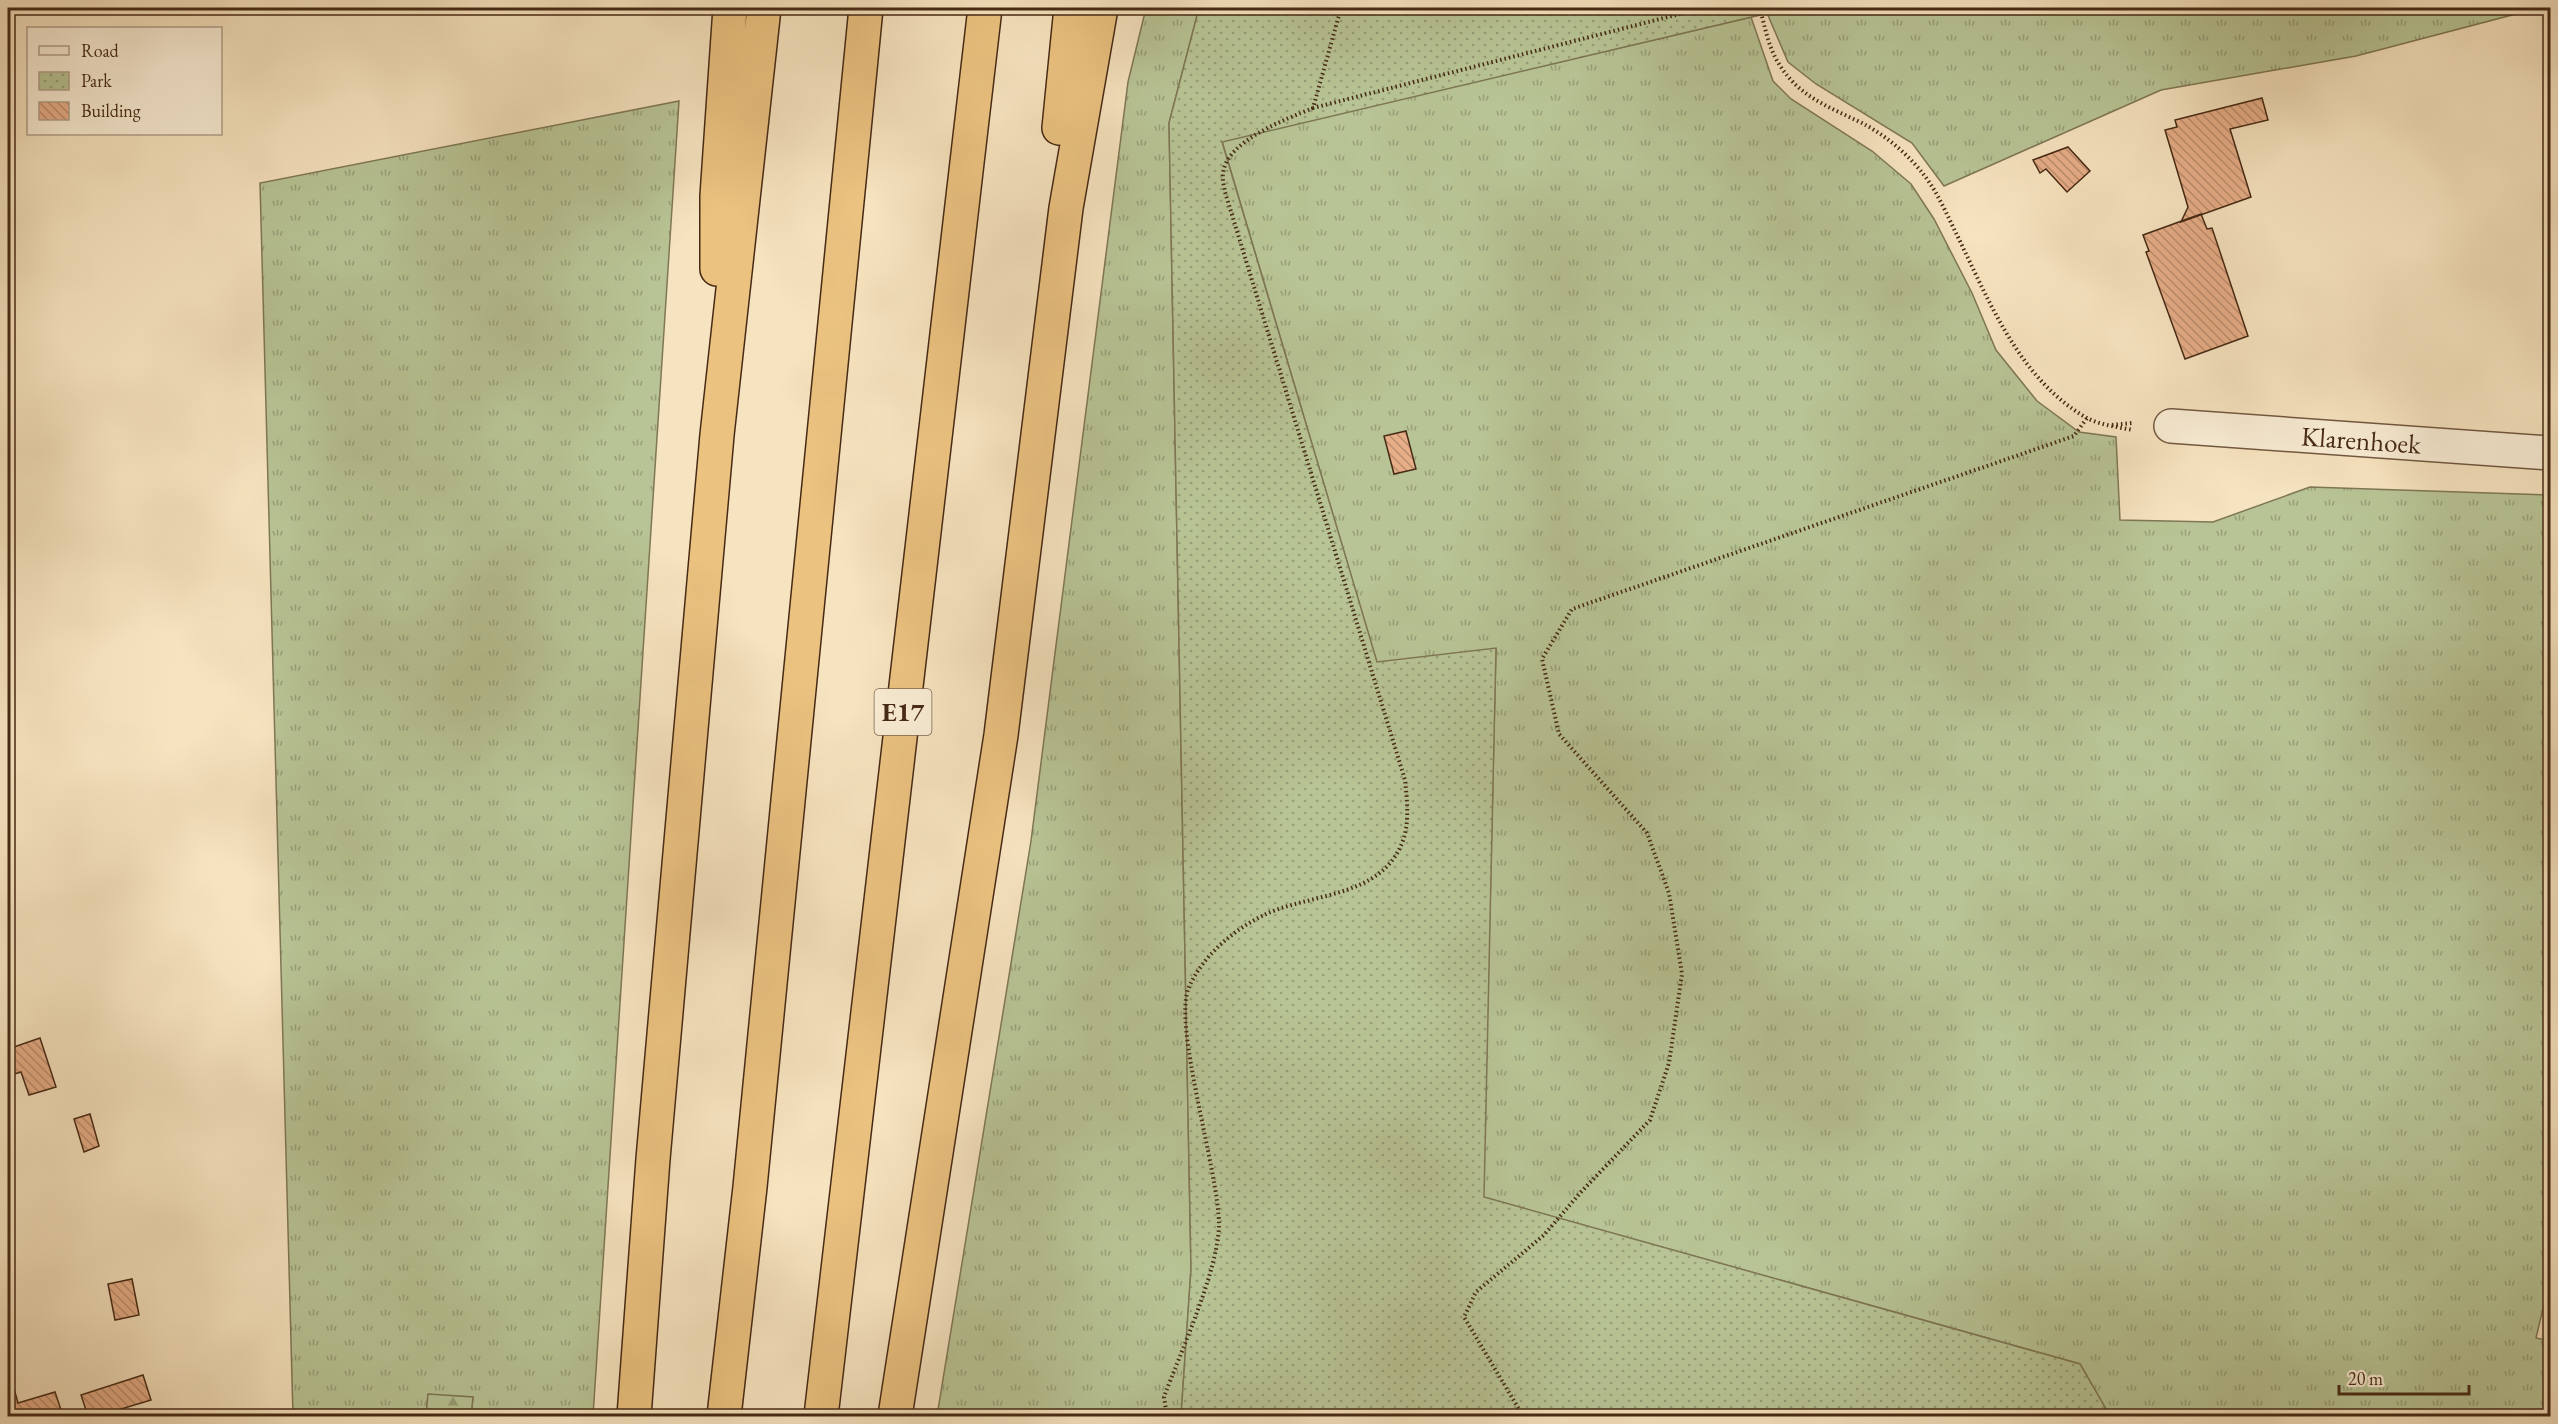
<svg xmlns="http://www.w3.org/2000/svg" width="2558" height="1424" font-family="'EB Garamond',serif">
<style>
.grass{fill:url(#grass-tufts);stroke:#7f7755;stroke-width:1.5}
.forest{fill:url(#forest-firs);stroke:#7f7755;stroke-width:1.5}
.park{fill:url(#park-dots);stroke:#7f7755;stroke-width:1.5}
.building{fill:url(#building-back-hatch);stroke:#462a15;stroke-width:1.5}
.lines{fill:none;stroke-linecap:round;stroke-linejoin:round}
.minor-casing{stroke:#725840;stroke-width:36}
.motorway-casing{stroke:#462a15;stroke-width:36}
.path{stroke:#462a15;stroke-width:4;stroke-dasharray:1.5 3;stroke-linecap:butt}
.minor{stroke:#f9edd5;stroke-width:33}
.motorway{stroke:#ebc280;stroke-width:33}
.labels{text-anchor:middle;dominant-baseline:central;stroke-width:4.5;stroke-linejoin:round;paint-order:stroke}
.shield{fill:#f9edd5;stroke:#7c644f;stroke-width:1.5}
.shield-label{font-size:26px;font-weight:bold;fill:#462a15}
.street-label{font-size:27px;fill:#462a15;stroke:#f9edd5}
</style>
<defs>
<pattern id="grass-tufts" width="24" height="20" patternUnits="userSpaceOnUse" patternTransform="scale(1.5)"><rect width="24" height="20" fill="#b8c495"/><path d="M3 7l-1-3M5 7V3M7 7l1-3M15 17l-1-3M17 17v-4M19 17l1-3" fill="none" stroke="#979f78"/></pattern>
<pattern id="forest-firs" width="22" height="20" patternUnits="userSpaceOnUse" patternTransform="scale(1.5)"><rect width="22" height="20" fill="#b8c495"/><path d="M5 1l3.5 6h-7zM16 11l3.5 6h-7z" fill="#979f78"/></pattern>
<pattern id="park-dots" width="8" height="8" patternUnits="userSpaceOnUse" patternTransform="scale(1.5)"><rect width="8" height="8" fill="#b8c495"/><path d="M2 2h.1M6 6h.1" fill="none" stroke="#979f78" stroke-width="1.8" stroke-linecap="round"/></pattern>
<pattern id="building-back-hatch" width="6" height="6" patternUnits="userSpaceOnUse" patternTransform="scale(1.5)"><rect width="6" height="6" fill="#e7ae88"/><path d="M-1 5l2 2M0 0l6 6M5-1l2 2" fill="none" stroke="#bd8e6e"/></pattern>
</defs>
<rect width="100%" height="100%" fill="#f6e3bf"/>
<filter id="stains"><feTurbulence type="fractalNoise" baseFrequency=".00333" numOctaves="4"/><feColorMatrix values="0 0 0 0 .2 0 0 0 0 .09 0 0 0 0 .02 0 0 0 .5 -.17"/></filter>
<radialGradient id="worn" r=".72"><stop offset=".6" stop-color="#630" stop-opacity="0"/><stop offset="1" stop-color="#630" stop-opacity=".3"/></radialGradient>
<!-- grass -->
<path class="grass" d="M1146,8H1199L1169,123L1191,1269L1181,1416H937L1031,841L1128,82Z
M1790,8H2529L2531,10L2356,56L2161,90L1944,186L1912,143L1816,84L1788,62L1767,13Z
M1751,17L1773,81L1791,99L1872,151L1911,184L1934,219L1972,293L1996,350L2037,401L2079,432L2116,437L2120,520L2213,522L2310,487L2550,495V1279L2536,1338L2550,1341V1416H2110L2080,1364L1483,1197L1496,649L1377,663L1222,141Z
M679,101L593,1416H471L473,1397L428,1395L426,1416H293L260,183Z"/>
<!-- forest -->
<path class="forest" d="M428,1394L473,1397L471,1416H426Z"/>
<!-- park -->
<path class="park" d="M1199,8H1790L1222,142L1377,662L1496,648L1484,1197L2080,1364L2110,1416H1181L1191,1269L1169,123Z"/>
<!-- building -->
<path class="building" d="M2262,98L2268,120L2230,129L2251,197L2181,222L2188,207L2165,130L2177,127L2175,120Z
M2068,147L2090,171L2067,192L2046,169L2040,173L2033,160Z
M2201,214L2207,229L2212,228L2248,336L2185,359L2146,252L2149,251L2143,235Z
M1406,431L1416,469L1394,474L1384,436Z
M40,1038L56,1087L29,1095L21,1072L8,1076V1049Z
M90,1114L99,1146L84,1152L74,1119Z
M132,1279L139,1315L115,1320L108,1284Z
M8,1367L18,1403L55,1392L63,1416H8Z
M143,1375L151,1400L98,1416H88L81,1395Z
M277,1411V1416H249V1412Z"/>
<g class="lines">
<defs>
<path id="minor" d="M2171,426L2550,453"/>
<path id="motorway" d="M1059,128L1071,8
M717,269V196L730,8
M634,1416L653,1159L717,435L764,8
M724,1416L750,1187L866,8
M821,1416L985,8
M895,1416L1001,735L1066,208L1101,8"/>
</defs>
<!-- minor casing -->
<use href="#minor" class="minor-casing"/>
<!-- motorway casing -->
<use href="#motorway" class="motorway-casing"/>
<!-- path -->
<path class="path" d="M1341,8L1313,108L1703,8
M1760,8C1765,28 1769,50 1781,67C1800,97 1831,108 1862,123C1885,135 1908,154 1924,175C1938,193 1947,215 1957,235C1989,301 2019,378 2085,417C2099,425 2118,427 2133,430
M2112,425L2132,423
M1167,1416L1164,1397C1181,1351 1218,1271 1219,1225C1219,1172 1172,1024 1189,987C1203,956 1232,931 1262,916C1307,893 1380,899 1402,843C1410,824 1407,800 1405,780L1225,192C1224,186 1222,179 1223,173C1227,140 1287,119 1313,108
M1523,1416L1464,1317L1476,1292L1544,1235L1581,1192L1650,1120L1669,1063L1682,974L1669,893L1647,833L1559,734L1542,659L1572,609L2074,436L2087,418"/>
<!-- minor -->
<use href="#minor" class="minor"/>
<!-- motorway -->
<use href="#motorway" class="motorway"/>
</g>
<g class="labels">
<!-- shield labels -->
<rect class="shield" x="874.5" y="689" width="57" height="46" rx="4.5"/>
<g class="shield-label">
<text x="903" y="712">E17</text>
</g>
<!-- street labels -->
<g class="street-label">
<text transform="translate(2361 440) rotate(4)">Klarenhoek</text>
</g>
</g>
<!-- margin -->
<rect width="2558" height="1424" fill="none" stroke="#f6e3bf" stroke-width="30"/>
<rect x="9" y="9" width="2540" height="1406" fill="none" stroke="#462a15" stroke-width="3"/>
<rect x="15" y="15" width="2528" height="1394" fill="none" stroke="#462a15" stroke-width="1.5"/>
<!-- legend -->
<rect x="27" y="27" width="195" height="108" fill="#f9edd5" stroke="#b19f88" stroke-width="1.5"/>
<rect x="39" y="46" width="30" height="9" fill="#f9edd5" stroke="#b19f88" stroke-width="1.5"/>
<text x="81" y="57" font-size="18" fill="#462a15">Road</text>
<rect x="39" y="72" width="30" height="18" fill="url(#park-dots)" stroke="#b19f88" stroke-width="1.5"/>
<text x="81" y="87" font-size="18" fill="#462a15">Park</text>
<rect x="39" y="102" width="30" height="18" fill="url(#building-back-hatch)" stroke="#b19f88" stroke-width="1.5"/>
<text x="81" y="117" font-size="18" fill="#462a15">Building</text>
<!-- scale -->
<path d="M2339 1385v9h130v-9" fill="none" stroke="#462a15" stroke-width="3"/>
<text x="2348" y="1385" font-size="18" fill="#462a15" stroke="#f9edd5" stroke-width="4.5" paint-order="stroke">20 m</text>
<rect width="100%" height="100%" filter="url(#stains)"/>
<rect width="100%" height="100%" fill="url(#worn)"/>
</svg>
